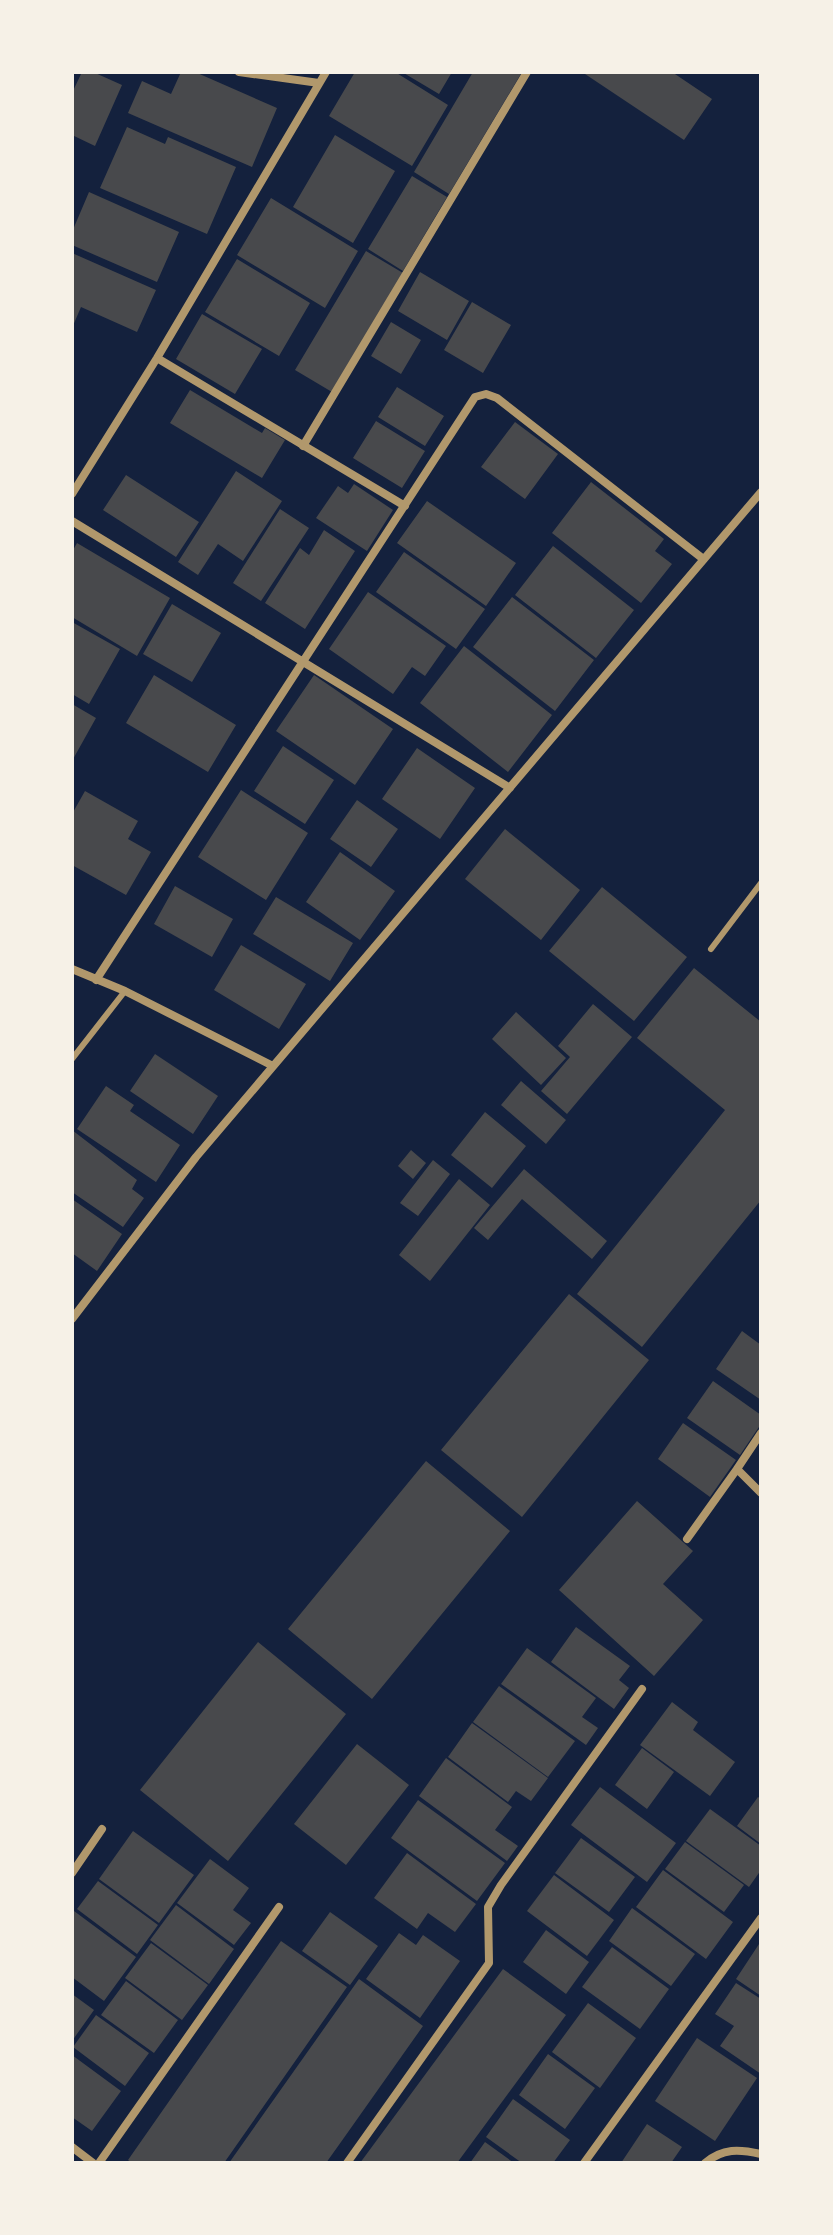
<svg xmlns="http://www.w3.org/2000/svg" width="833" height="2235" font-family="'IBM Plex Serif',serif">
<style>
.building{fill:#48494c}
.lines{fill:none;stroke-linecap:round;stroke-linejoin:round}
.service{stroke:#b1986c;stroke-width:6}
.minor{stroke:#b1986c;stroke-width:8}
</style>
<rect width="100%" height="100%" fill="#14213d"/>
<!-- building -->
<path class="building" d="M82,72H93L122,85L95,146L72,135V93Z
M181,72H195L277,108L252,167L128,113L142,81L171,94Z
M355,72H395L448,105L412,166L329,116Z
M402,72H452L439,94Z
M473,72H522L449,194L414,172Z
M582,72H672L712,99L684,140Z
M127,127L165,144L168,137L236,167L207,234L100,188Z
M335,135L395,171L353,243L293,207Z
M412,176L447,197L403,271L368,249Z
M89,192L179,232L157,282L72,245V232Z
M271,198L358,251L325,308L237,255Z
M366,251L403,273L332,392L295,370Z
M72,253L156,290L137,332L81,307L72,328Z
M237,259L310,303L279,356L205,312Z
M420,272L469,301L447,340L398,311Z
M472,302L511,325L483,373L444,350Z
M202,314L262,349L235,394L176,359Z
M391,322L421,340L401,374L371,356Z
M397,387L444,416L425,446L378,417Z
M190,390L262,433L265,428L285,440L262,478L170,423Z
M376,421L425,451L402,488L353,458Z
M515,422L558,454L525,499L481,467Z
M236,471L282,501L243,561L218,544L198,575L178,562Z
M126,475L199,522L176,557L103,510Z
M591,482L664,539L655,551L672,564L641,603L552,533Z
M354,484L393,510L367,551L316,518L338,486L348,493Z
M427,501L516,563L486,606L397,543Z
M280,509L309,528L261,601L233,583Z
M324,530L355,551L305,629L265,603L300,548L309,555Z
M77,543L170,598L137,656L72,617V552Z
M553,546L634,610L596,658L515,595Z
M404,552L485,609L456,649L376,592Z
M368,592L446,646L425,676L412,667L393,694L329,649Z
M512,597L594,660L555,711L473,647Z
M172,604L221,633L192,682L143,654Z
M72,622L120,649L89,704L72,694Z
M464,646L552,715L508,772L420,703Z
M154,675L236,725L208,772L126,723Z
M314,675L393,729L355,785L276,731Z
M72,704L96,718L72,761Z
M283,746L334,780L305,824L254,791Z
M417,748L475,788L440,839L382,799Z
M241,790L308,833L266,900L198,857Z
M85,791L138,821L128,839L151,852L126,895L72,865V814Z
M357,800L398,829L371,867L330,839Z
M505,829L580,890L541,940L465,879Z
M340,852L395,891L360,940L306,902Z
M175,886L233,919L212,957L154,924Z
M602,887L687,957L634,1021L549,951Z
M276,897L353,943L330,981L253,934Z
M241,945L306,984L279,1029L214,990Z
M694,968L761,1022V1200L642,1347L577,1294L725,1110L637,1038Z
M593,1004L632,1037L567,1114L541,1091L570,1057L558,1046Z
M516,1012L566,1058L541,1085L492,1039Z
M155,1054L218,1096L193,1134L130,1091Z
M521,1081L566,1120L546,1144L501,1105Z
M106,1086L134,1105L130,1111L180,1145L156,1182L77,1129Z
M485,1112L526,1146L492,1188L451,1155Z
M72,1130L137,1180L132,1189L144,1198L123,1227L72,1192Z
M411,1150L426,1163L413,1179L398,1166Z
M433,1160L450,1174L418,1216L400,1203Z
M524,1169L607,1241L592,1259L522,1199L488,1240L474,1228Z
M459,1179L490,1205L430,1281L399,1255Z
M72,1199L122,1234L97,1271L72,1253Z
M569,1294L649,1360L522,1517L441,1450Z
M742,1331L761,1345V1400L716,1369Z
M713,1381L761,1415V1424L740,1455L687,1418Z
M683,1423L736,1460L710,1497L658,1459Z
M426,1461L510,1531L372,1699L288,1629Z
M637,1501L693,1551L663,1584L703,1620L654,1676L559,1590Z
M576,1627L630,1666L619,1680L629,1688L614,1709L551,1662Z
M258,1642L346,1714L228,1861L140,1790Z
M527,1648L596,1698L582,1717L598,1728L586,1745L501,1684Z
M499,1686L575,1741L548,1777L473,1722Z
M672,1702L698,1722L693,1730L735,1762L710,1796L640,1745Z
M472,1723L548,1778L531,1801L516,1791L508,1802L448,1757Z
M357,1744L409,1785L346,1865L294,1824Z
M642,1748L674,1772L647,1809L615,1785Z
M446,1758L512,1807L495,1830L518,1846L507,1861L419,1796Z
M600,1787L676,1843L647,1882L571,1825Z
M758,1797L761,1799V1844L737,1826Z
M418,1800L505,1863L477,1901L391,1838Z
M710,1809L761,1846V1870L749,1887L686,1841Z
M133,1831L194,1875L159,1923L99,1879Z
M581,1838L635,1877L609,1912L555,1873Z
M685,1842L744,1885L724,1912L665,1869Z
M407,1853L476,1904L455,1932L428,1913L417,1929L374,1898Z
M210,1859L249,1888L233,1910L251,1923L234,1945L177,1903Z
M663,1870L733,1922L706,1959L636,1907Z
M554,1875L614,1920L587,1956L527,1911Z
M98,1881L158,1925L137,1954L77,1909Z
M176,1905L234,1949L209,1984L150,1940Z
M632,1908L695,1954L671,1986L609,1941Z
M74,1911L136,1957L104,2001L72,1977Z
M330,1912L378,1946L350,1985L302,1951Z
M546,1930L589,1962L566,1994L523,1962Z
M399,1933L416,1945L423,1935L460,1961L420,2018L366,1979Z
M281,1941L347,1987L224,2163H132L128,2160Z
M761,1941V1996L736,1979Z
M151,1943L208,1985L182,2020L125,1978Z
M612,1947L669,1989L640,2029L582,1987Z
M503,1969L566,2015L457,2163H360Z
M359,1979L423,2026L341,2142L326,2163H229Z
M126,1981L178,2020L154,2053L101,2015Z
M736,1983L761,1999V2074L720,2046L734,2026L715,2014Z
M72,1994L94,2010L72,2041Z
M588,2003L636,2038L600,2088L552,2052Z
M96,2015L149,2053L125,2086L73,2047Z
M697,2038L757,2078L715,2141L655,2101Z
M548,2054L595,2088L565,2129L519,2095Z
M72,2055L121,2091L92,2131L72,2117Z
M513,2099L570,2140L553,2163H522L486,2137Z
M647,2124L682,2147L671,2163H621Z
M485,2142L514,2163H470Z"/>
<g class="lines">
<!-- service -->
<path class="service" d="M711,949L761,883
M72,1059L125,991"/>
<!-- minor -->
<path class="minor" d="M239,72L319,83
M157,358L405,506
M303,446L527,72
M72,494L157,358L326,72
M72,521L510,788
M72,969L125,991L273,1066
M96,980L475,397L486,394L497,398L702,558
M72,1319L196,1157L761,492
M761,1433L737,1469L761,1493
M687,1539L737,1469
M72,1873L102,1829
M72,2147L93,2163
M99,2163L279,1907
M347,2163L489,1963L488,1907L501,1885L642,1689
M584,2163L761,1918
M705,2163C723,2148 739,2149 761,2154"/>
</g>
<!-- border -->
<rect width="833" height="2235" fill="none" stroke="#f6f1e7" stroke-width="148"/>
</svg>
